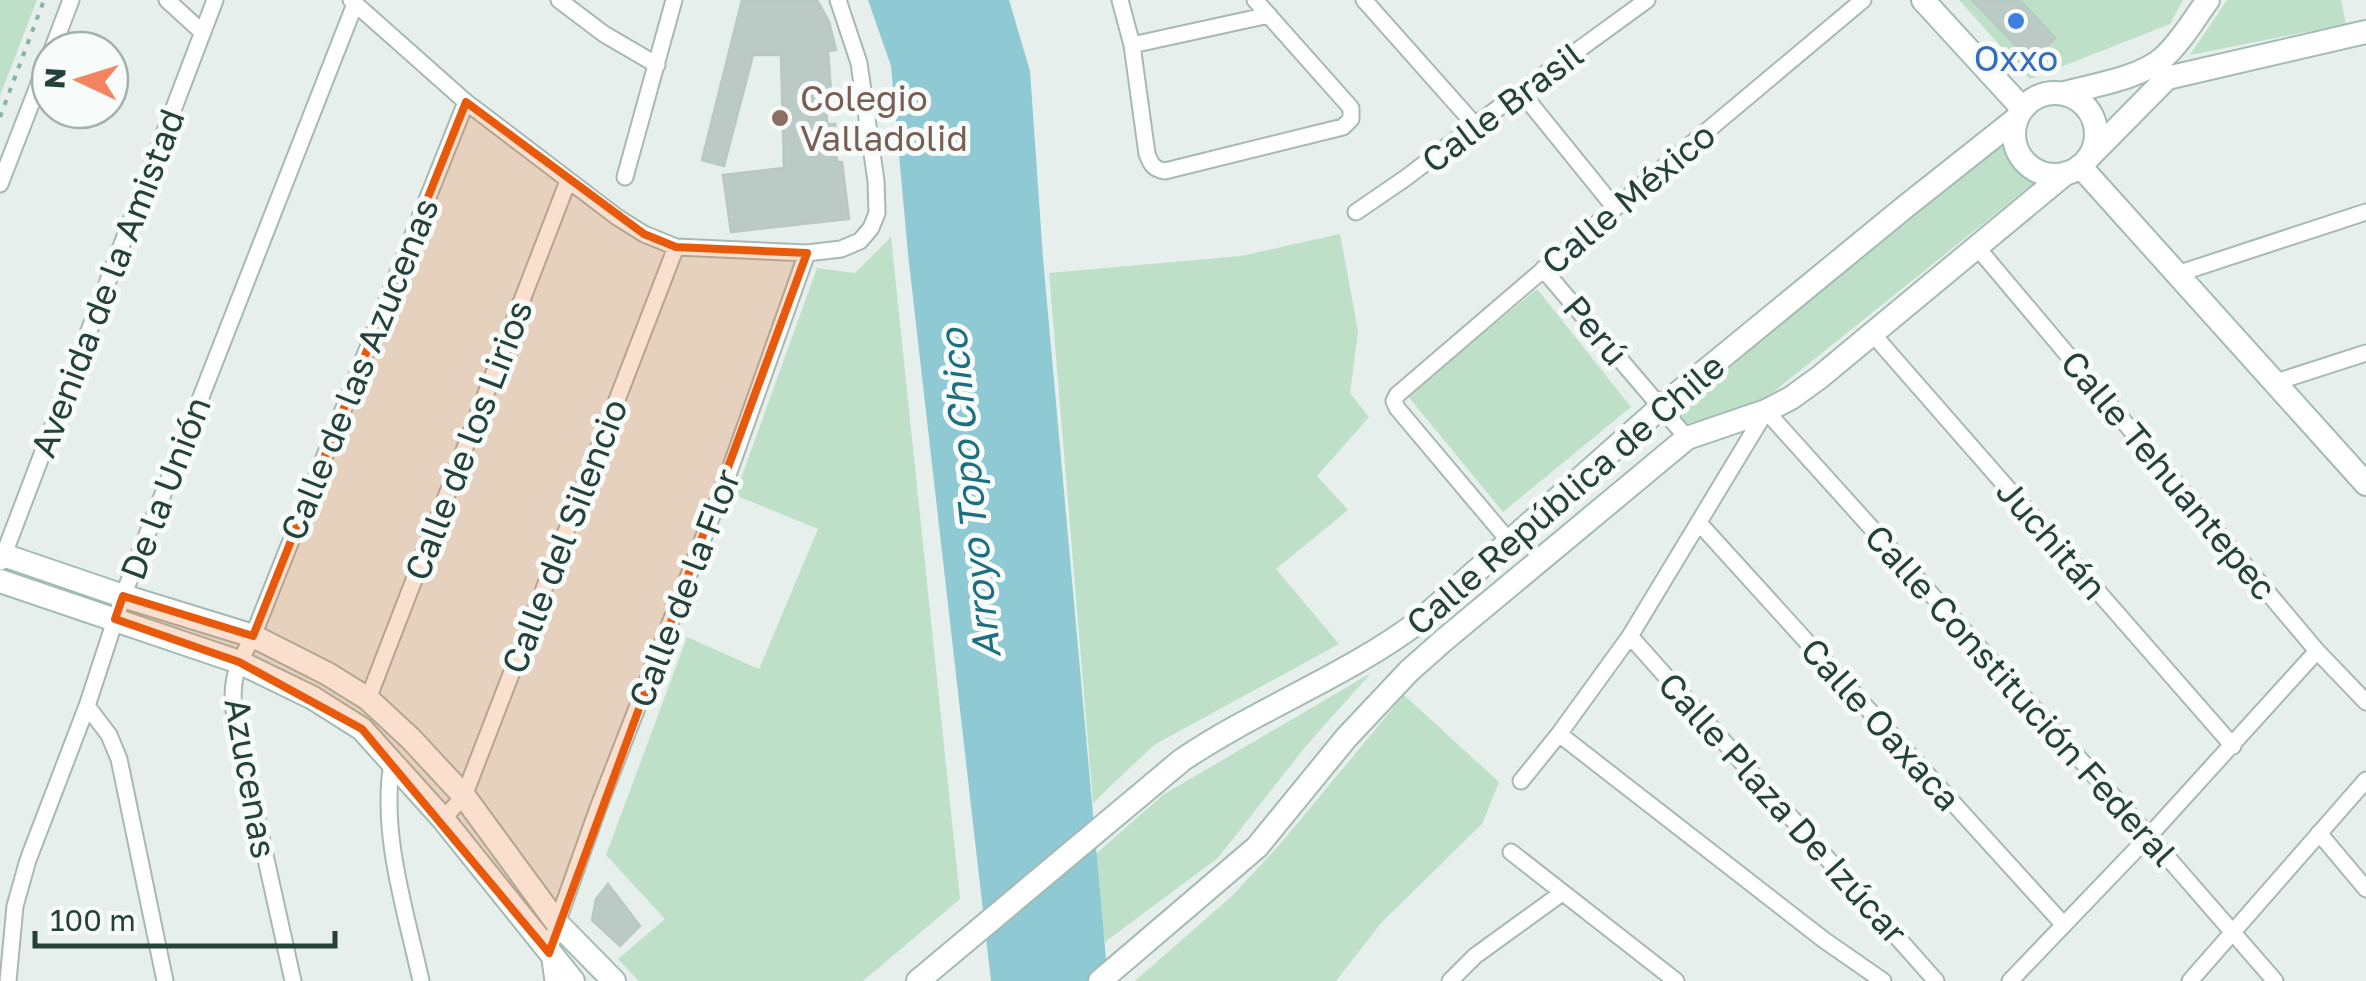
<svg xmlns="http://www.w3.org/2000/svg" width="2366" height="981" font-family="'Golos Text',sans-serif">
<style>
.green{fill:#bfe0c8}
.water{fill:#8ec9d4}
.building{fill:#bbcac4;stroke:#b8c9c2;stroke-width:2.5}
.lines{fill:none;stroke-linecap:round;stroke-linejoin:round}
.street-casing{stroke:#a8b8b2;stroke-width:19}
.secondary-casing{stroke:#a4bbb3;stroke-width:26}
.path{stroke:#86b3a5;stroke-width:4;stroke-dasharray:5 8;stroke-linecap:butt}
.street{stroke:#fff;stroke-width:15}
.secondary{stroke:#fff;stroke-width:22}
.marked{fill:#e8590c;fill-opacity:0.2;stroke:#e8590c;stroke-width:8;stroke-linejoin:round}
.shop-dot{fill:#3f7fe0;stroke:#f7fbf9;stroke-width:4}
.education-dot{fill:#8d6e63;stroke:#f7fbf9;stroke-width:4}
.labels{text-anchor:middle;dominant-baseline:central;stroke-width:10;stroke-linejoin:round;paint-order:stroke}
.shop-label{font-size:35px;fill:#366cbe;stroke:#f7fbf9}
.education-label{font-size:35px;fill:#785e54;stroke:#f7fbf9;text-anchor:start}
.street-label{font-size:35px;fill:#24423a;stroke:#f7fbf9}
.water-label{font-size:38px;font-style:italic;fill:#1c6f80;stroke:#f7fbf9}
</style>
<rect width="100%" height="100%" fill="#e6efeb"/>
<!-- green -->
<path class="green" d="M0,0H37L0,96Z
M1959,0H2183L2170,24L2030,79Z
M2227,0H2341L2346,24L2190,55Z
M2000,145L2035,182L1751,410L1685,424L1677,412L1860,256L1904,224Z
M1340,234L1358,331L1350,393L1369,417L1317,476L1348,510L1276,569L1339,644L1154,745L1093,803L1049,273L1241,256Z
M891,237L960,899L863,981H639L618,959L665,919L606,855L687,637L759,669L818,529L735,495L817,268L855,273Z
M1537,289L1631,407L1503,512L1407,395Z
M1371,673L1305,747L1218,858L1105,942L1090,859L1163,795Z
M1404,695L1499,782L1482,824L1381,923L1336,981H1135L1233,895L1281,843Z"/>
<!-- water -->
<path class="water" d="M868,0H1009L1030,71L1043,258L1108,981H991L908,254L891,66Z"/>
<!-- building -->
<path class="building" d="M742,0H817L829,22L836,50L828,51L831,92H826L827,124H835L837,162H842L849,219L731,232L723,175L784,168L781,55H753L724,166L702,160Z
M1972,0H2020L2055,38L2032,62Z
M608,884L640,926L620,946L592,920L596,899Z"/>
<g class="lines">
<defs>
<path id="street" d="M167,0L202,32
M351,0L466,102L617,217L644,234L676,247L807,253L841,249L860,241L871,228L877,213L876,181L859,63L838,0
M559,0L604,34L657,65
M1120,0L1132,45L1147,154C1151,164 1153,169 1165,171L1343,127L1351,119V108L1255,0
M1364,0L1475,125
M1132,45L1269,15
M52,50L71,0
M1521,92L1615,208
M625,177L674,0
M0,184L50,55
M1356,212L1407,177L1475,125L1647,0
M1976,246L2317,651L2366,702
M1543,269L1687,438
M2177,274L2366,212
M1871,332L2233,746
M2276,382L2366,353
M1699,523L2063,924
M1509,541L1397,408L1394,401L1397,395L1615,208L1863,0
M1,562L215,0
M1630,636L1936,981
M368,699L568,181
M87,706L109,735L119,759L165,981
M1559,734L1824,940L1883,981
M392,763C380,833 406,912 421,981
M1521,781L1559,734L1630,636L1766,411L2149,836L2275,981
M443,819L464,796L676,247
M2319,833L2366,889
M1511,852L1676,981
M8,981L15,906L28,860L87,706L123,596L355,4
M293,981L236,724C229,685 234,671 253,636L466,102
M553,981L549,953L557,923L598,808L729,472L807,253
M1450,981L1475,956L1562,893
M2010,981L2149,836L2317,651
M2190,981L2366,780"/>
<path id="secondary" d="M1923,0L2022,108
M2014 134a41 41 0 1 1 82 0a41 41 0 1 1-82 0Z
M2065,93C2095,85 2140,78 2163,58C2181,42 2194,19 2208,0
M2088,158L2167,78L2366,32
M2080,166L2366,484
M0,554L123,596L253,636L328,674L368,699L411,739L464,796L557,923L614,981
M0,581L239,662L313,698L362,729L443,819L573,981
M918,981L1182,760C1259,708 1347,676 1421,620L1661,407L1905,207L2016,119
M1100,981L1257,847L1346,738L1409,671L1444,640L1687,438L1766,411L1791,398L1820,377L2066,173"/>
</defs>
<!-- street casing -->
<use href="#street" class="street-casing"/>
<!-- secondary casing -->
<use href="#secondary" class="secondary-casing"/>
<!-- path -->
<path class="path" d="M0,117L44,0"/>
<!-- street -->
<use href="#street" class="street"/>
<!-- secondary -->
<use href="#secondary" class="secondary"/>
</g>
<!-- marked area -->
<path class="marked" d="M466,102L644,234L676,247L807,253L549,953L362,729L239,662L115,619L123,596L253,636Z"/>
<!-- markers -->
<circle class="shop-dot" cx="2016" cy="21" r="10"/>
<circle class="education-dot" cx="780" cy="118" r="10"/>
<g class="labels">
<!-- shop labels -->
<g class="shop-label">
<text x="2016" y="58">Oxxo</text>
</g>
<!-- education labels -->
<g class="education-label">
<text x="800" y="98">Colegio<tspan x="800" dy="40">Valladolid</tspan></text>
</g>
<!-- street labels -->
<g class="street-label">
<text transform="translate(1502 107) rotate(-37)">Calle Brasil</text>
<text transform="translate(1628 198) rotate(-40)">Calle México</text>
<text transform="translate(107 283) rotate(-69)">Avenida de la Amistad</text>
<text transform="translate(1596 330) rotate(50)">Perú</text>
<text transform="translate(359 369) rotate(-68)">Calle de las Azucenas</text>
<text transform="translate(468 440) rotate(-69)">Calle de los Lirios</text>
<text transform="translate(2169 475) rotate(50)">Calle Tehuantepec</text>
<text transform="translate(165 488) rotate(-69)">De la Unión</text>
<text transform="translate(1565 494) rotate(-41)">Calle República de Chile</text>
<text transform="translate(564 536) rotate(-69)">Calle del Silencio</text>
<text transform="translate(2052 539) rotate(49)">Juchitán</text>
<text transform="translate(684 588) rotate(-69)">Calle de la Flor</text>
<text transform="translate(2021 695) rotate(48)">Calle Constitución Federal</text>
<text transform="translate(1881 724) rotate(48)">Calle Oaxaca</text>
<text transform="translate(251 778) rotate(80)">Azucenas</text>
<text transform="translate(1783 808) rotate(48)">Calle Plaza De Izúcar</text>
</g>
<!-- water labels -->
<g class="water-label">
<text transform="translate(969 494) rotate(-96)">Arroyo Topo Chico</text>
</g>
</g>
<!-- north arrow -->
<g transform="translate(80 80) rotate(274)"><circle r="48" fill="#f7fbf9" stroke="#a3b1ad" stroke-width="2.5"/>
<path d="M0-8L18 38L0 25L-18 38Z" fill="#f4845f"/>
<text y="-15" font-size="28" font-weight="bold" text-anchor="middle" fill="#24423a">N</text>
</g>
<!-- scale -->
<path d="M35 931v15h300v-15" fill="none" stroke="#24423a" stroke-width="5"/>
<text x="50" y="931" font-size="30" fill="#24423a" stroke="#f7fbf9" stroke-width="8" paint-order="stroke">100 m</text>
</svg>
